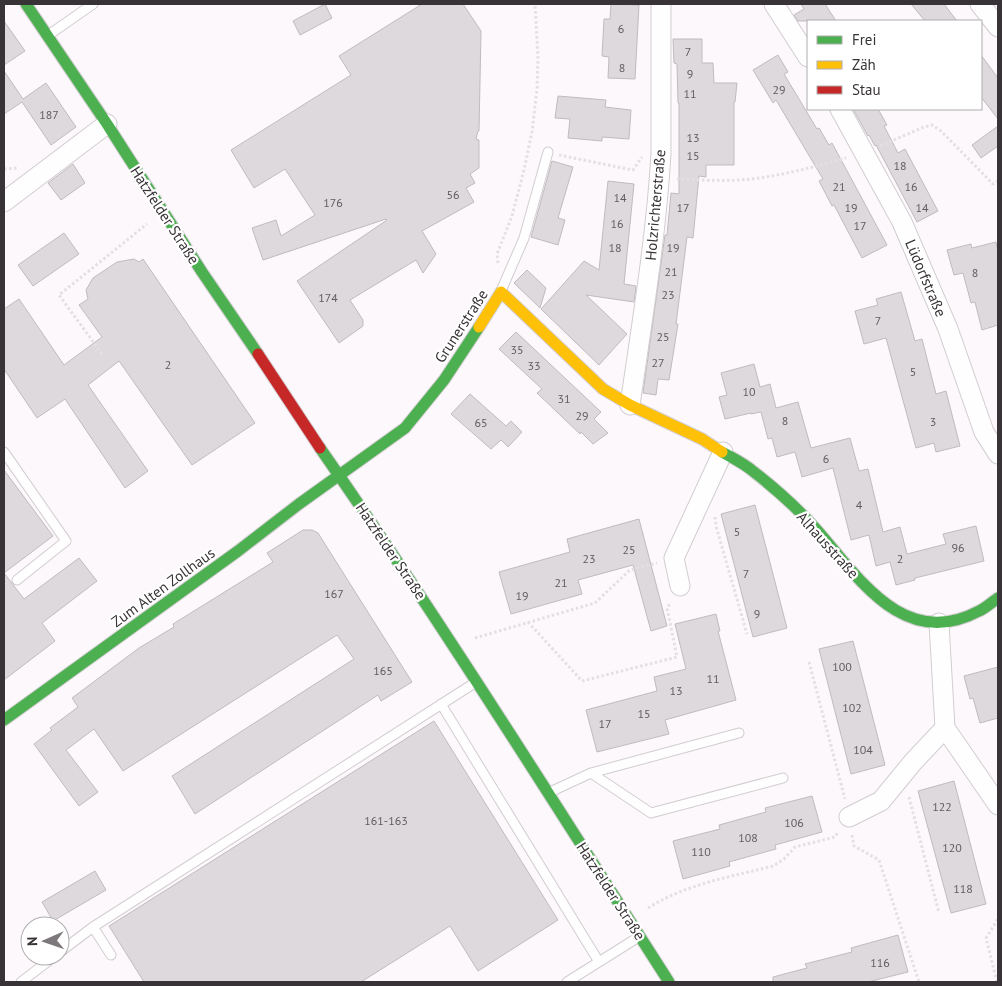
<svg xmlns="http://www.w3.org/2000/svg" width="1002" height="986" font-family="'PT Sans',sans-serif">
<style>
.building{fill:#ddd9dc;stroke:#bfbbbe}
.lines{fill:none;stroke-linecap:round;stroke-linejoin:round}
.lane-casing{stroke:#d1cdd0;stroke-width:11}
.street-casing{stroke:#d1cdd0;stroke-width:21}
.fast-casing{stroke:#d1cdd0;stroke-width:13}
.slow-casing{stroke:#d1cdd0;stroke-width:13}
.jam-casing{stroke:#d1cdd0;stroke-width:13}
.path{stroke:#e2e0e2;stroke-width:3;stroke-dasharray:2.5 2.5;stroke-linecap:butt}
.lane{stroke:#fffeff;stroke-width:9}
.street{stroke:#fffeff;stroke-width:19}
.fast{stroke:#4caf50;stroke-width:11}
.slow{stroke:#ffc107;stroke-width:11}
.jam{stroke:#c62828;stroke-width:11}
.labels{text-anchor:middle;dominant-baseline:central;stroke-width:4.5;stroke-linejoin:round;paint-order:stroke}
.number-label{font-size:12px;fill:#605c60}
.street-label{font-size:15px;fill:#373336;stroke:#fff}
</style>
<rect width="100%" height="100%" fill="#fdf8fc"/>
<!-- building -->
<path class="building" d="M325,4L332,18L300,35L293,21Z
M422,4H463L481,31L479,131H478L476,139L479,140V168L470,174L475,183L466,188L474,202L422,231L436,254L423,273L416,260L350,300L363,320V326L339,343L297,281L387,220L386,219L263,260L252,228L276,220L281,236L315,215L285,169L254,188L231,150L351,75L339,56Z
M611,4L639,5L635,79L608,78L609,57L602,56L604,19H610Z
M801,4H825L836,21H798L794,15L804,9Z
M911,4H944L957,21H925Z
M4,21L25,51L4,65Z
M673,39H702V63H713L714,83H737L735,102H734V165H706V177L699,176L693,238L687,237L676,324H678L669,380L658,379L656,395L643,393L665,235H667L671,193L679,194V103H678L677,64L674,63Z
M778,55L788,72L784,74L817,129L819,128L829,145L832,143L887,245L862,258L834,205L832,206L819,181L823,179L776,100L773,103L753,70Z
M981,55L998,78V119L981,97Z
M4,71L23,99L46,83L76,127L51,145L22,102L4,114Z
M558,96L606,100L605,107L631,110L629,139L602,137V141L568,138L570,119L555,118Z
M853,109H878L887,125L884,126L898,153L905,149L938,211L917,222L876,145L875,146L869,135L868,136Z
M998,126V146L981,158L972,145Z
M552,161L573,167L558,218L565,220L558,245L531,237Z
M73,164L85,183L61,200L48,183Z
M608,181L634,184L624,284L636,286L634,302L586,295L627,334L599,365L541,309L584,261L599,270Z
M64,233L79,254L33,286L18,265Z
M996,242L998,252V325L982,330L975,302L971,303L963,273L954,275L947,250L971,244L972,248Z
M134,259L139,262L143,259L255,423L192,465L119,361L88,385L148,471L125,488L65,399L37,418L4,369V309L19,299L64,365L102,337L79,305L88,299L86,290L93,278L117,262Z
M527,270L546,288L540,308L514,283Z
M901,292L915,341L922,339L936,394L946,391L960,446L936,452L934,443L916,448L886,338L864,344L855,311L878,305L876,299Z
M516,332L601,412L594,419L608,433L593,444L581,432L580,434L537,393L542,389L499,349Z
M754,364L760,387L770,384L776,408L798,402L811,448L850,438L859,471L868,469L883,532L900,527L907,554L946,544L943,534L976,526L984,561L915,578V580L896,585L890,562L876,566L869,535L851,540L833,468L802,477L795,452L777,457L772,438L768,439L761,412L751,414V413L725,419L719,397L727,395L721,373Z
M470,394L506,426L511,421L522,432L508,447L501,440L491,449L451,414Z
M4,470L53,536L4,573L24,599L79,558L97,581L42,623L55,641L4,680Z
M755,505L787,628L753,637L721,514Z
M639,519L667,626L651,631L633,565L578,580L582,594L511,614L499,572L570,552L567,539Z
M303,530H312L318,533L412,682L381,701L378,695L195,814L172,776L354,659L337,635L123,771L94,729L66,750L98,792L79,806L34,744L52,730L50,728L78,707L72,698L139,648L174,627L173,624L273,562L267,553Z
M716,614L720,631H718L736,700L665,720L669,734L597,752L586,710L657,691L654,677L686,669L675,624Z
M853,641L885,765L851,774L819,649Z
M998,667V718L980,723L973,698L970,699L964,676Z
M434,721L558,920L478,971L450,926L361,982H144L109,926Z
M954,781L986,904L951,913L918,791Z
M812,796L822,832L775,845L776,849L729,862L730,866L683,879L673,841L720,829L719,825L766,812L765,808Z
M95,871L106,890L53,921L42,902Z
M898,935L908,972L868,982H773V977L807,968L805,964L852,952L851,948Z"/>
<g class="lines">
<defs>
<path id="lane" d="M50,34L93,4
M501,291L524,238L548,152
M4,452L66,541L17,580
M441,704L599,962
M591,773L651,813L783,778
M550,792L591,773L739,733
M93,927L111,955
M60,952L93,927L473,684
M21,982L55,956
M567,982L637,938"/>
<path id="street" d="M774,4L808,57
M980,4L998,27
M840,109L902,222L948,329L984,432L998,454
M4,202L107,124
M630,405C642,322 656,238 661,154V4
M680,586L674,558L723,452
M939,623L945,728L998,805
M849,817L881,801L913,762L945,728"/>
<path id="fast" d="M26,4L107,124L202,272L258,354
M320,448C442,623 554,803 669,982
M722,452C733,458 745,464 754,472C776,489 798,509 816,529C859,578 904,651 979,611C986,608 992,602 998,598
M4,720L238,551L299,504L405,428L444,380L479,327"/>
<path id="slow" d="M479,327L501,292L603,389L630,405L702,439L722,452"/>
<path id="jam" d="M258,354L320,448"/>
</defs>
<!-- lane casing -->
<use href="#lane" class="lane-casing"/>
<!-- street casing -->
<use href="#street" class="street-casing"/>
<!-- fast casing -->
<use href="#fast" class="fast-casing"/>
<!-- slow casing -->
<use href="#slow" class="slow-casing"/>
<!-- jam casing -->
<use href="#jam" class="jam-casing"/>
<!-- path -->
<path class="path" d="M880,146L924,127L932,125L941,131L993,184L998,181
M559,155L633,170L642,157
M4,169L18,168
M677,179C704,180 732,182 759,178C788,174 817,166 846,158
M498,263L497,254L512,216L524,170L532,132L537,89L538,58L535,4
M102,354L59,295L147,224
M715,517L716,526L747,634
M528,622L582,681L677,657L667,608L671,602
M475,638L595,603L630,570L657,563
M809,662L845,799
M909,797L939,913
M852,835L854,846L879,860L919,982
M648,908C686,884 730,877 773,866L784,859L795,847L835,837L838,832
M997,982L986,938L998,919"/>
<!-- lane -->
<use href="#lane" class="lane"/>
<!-- street -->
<use href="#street" class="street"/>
<!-- fast -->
<use href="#fast" class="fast"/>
<!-- slow -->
<use href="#slow" class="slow"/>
<!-- jam -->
<use href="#jam" class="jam"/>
</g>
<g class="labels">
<!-- number labels -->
<g class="number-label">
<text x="621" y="28">6</text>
<text x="688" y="51">7</text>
<text x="622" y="67">8</text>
<text x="690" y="73">9</text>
<text x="779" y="89">29</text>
<text x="690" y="93">11</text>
<text x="49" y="114">187</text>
<text x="693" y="137">13</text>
<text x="693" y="155">15</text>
<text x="900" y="165">18</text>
<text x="839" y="186">21</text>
<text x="911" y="186">16</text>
<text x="453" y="194">56</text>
<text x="620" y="197">14</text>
<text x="333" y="202">176</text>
<text x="683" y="207">17</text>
<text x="851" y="207">19</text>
<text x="922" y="207">14</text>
<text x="617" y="223">16</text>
<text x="860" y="225">17</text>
<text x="615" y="247">18</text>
<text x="673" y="247">19</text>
<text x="671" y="271">21</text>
<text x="975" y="272">8</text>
<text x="668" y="294">23</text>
<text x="328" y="297">174</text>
<text x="878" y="320">7</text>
<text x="663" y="336">25</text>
<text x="517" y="349">35</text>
<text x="658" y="362">27</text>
<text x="168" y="364">2</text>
<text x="534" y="365">33</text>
<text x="913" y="371">5</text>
<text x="749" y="391">10</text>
<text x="564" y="398">31</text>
<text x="582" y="415">29</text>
<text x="785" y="420">8</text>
<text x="933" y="421">3</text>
<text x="481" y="422">65</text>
<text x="826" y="458">6</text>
<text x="859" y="504">4</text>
<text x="737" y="531">5</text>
<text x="958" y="547">96</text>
<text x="629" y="549">25</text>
<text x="589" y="558">23</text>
<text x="900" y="558">2</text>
<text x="746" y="573">7</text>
<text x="561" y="582">21</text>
<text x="334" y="593">167</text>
<text x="522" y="595">19</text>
<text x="757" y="613">9</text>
<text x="842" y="666">100</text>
<text x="383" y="670">165</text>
<text x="713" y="678">11</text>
<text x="676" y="690">13</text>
<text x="852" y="707">102</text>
<text x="644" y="713">15</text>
<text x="605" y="723">17</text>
<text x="863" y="749">104</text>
<text x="942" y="806">122</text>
<text x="386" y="820">161-163</text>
<text x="794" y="822">106</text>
<text x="748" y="837">108</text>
<text x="952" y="847">120</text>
<text x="701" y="851">110</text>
<text x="963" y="888">118</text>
<text x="880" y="962">116</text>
</g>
<!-- street labels -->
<g class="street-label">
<text transform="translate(655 205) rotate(-85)">Holzrichterstraße</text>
<text transform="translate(165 215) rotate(57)">Hatzfelder Straße</text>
<text transform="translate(926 278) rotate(67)">Lüdorfstraße</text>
<text transform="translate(461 326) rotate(-57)">Grunerstraße</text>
<text transform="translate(828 545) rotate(48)">Alhausstraße</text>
<text transform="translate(391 551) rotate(56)">Hatzfelder Straße</text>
<text transform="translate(163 587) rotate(-36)">Zum Alten Zollhaus</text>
<text transform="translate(611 891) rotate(57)">Hatzfelder Straße</text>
</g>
</g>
<!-- border -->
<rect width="1002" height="986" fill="none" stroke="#373336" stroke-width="10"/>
<!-- legend -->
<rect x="807" y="20" width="175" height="90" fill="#ffffff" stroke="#afadaf"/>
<rect x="817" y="36" width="25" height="8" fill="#4caf50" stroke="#afadaf"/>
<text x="852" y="45" font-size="15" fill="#373336">Frei</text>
<rect x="817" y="61" width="25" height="8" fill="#ffc107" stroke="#afadaf"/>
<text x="852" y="70" font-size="15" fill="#373336">Zäh</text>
<rect x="817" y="86" width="25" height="8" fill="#c62828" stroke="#afadaf"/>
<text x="852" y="95" font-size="15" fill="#373336">Stau</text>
<!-- north arrow -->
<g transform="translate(45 941) rotate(268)"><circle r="24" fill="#ffffff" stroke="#afadaf"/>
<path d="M0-4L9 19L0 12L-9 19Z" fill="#7c787b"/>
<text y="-8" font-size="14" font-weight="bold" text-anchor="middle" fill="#373336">N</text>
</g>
</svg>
